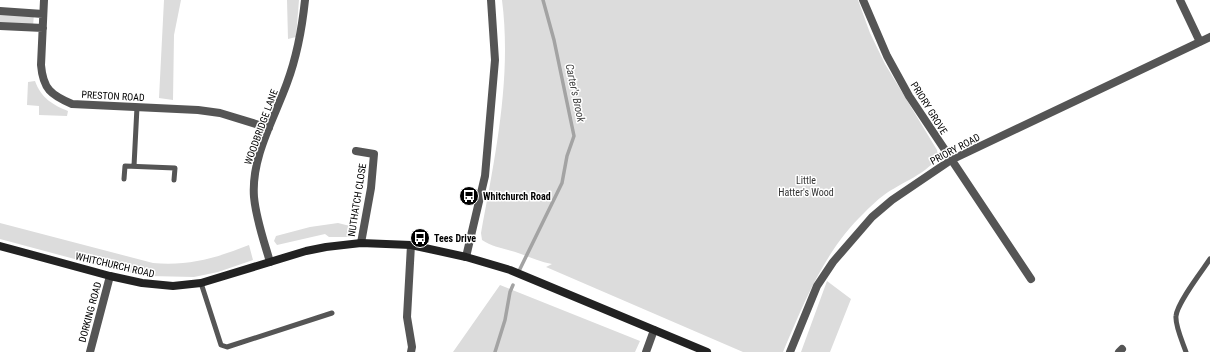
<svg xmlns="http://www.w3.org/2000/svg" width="1210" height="352" font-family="'Roboto Condensed',sans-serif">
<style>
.green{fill:#dcdcdc}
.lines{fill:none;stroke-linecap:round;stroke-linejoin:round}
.stream{stroke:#a3a3a3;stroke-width:3.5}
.lane{stroke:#555;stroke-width:5}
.street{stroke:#555;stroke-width:8}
.secondary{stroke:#222;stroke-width:8}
.labels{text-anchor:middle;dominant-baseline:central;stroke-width:3;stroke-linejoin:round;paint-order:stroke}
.street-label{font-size:10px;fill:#000;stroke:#fff}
.park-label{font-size:10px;fill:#333;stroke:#fff}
.poi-label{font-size:10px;font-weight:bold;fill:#000;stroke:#fff;text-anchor:start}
.water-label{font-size:11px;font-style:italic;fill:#444;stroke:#fff}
</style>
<rect width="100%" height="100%" fill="#fff"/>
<!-- green -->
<path class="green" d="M164,0H181L174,35L173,100L159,98Z
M287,0H299L296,37L288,39Z
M502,0H858L870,33L885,64L937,150L938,156C929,173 900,183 884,195C877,200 870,207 864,213C824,251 804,303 783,352H743L546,267L552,264C541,262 532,258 521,254C508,249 494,248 482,240L481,233C495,157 512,78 502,0Z
M0,11L34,13L33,27L0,26Z
M35,81C41,98 53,105 68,111L67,116L39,115V106L27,105L28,82Z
M0,223L153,263C190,266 216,258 249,245L253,260L218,272L194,277L149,276L112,269L0,239Z
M338,223L354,227L352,237H329L325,234L277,245L274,241L276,236L310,227Z
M827,281L851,299L830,352H801Z
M500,285L640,341L635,352H453Z"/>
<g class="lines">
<!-- stream -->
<path class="stream" d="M518,273L562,183L567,156L574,136L554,40L543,0
M495,352L505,320L510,292L513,285"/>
<!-- lane -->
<path class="lane" d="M134,166L137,107
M124,179L125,166L175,168L174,180
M201,283L221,345L227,347L332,313
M1186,352C1183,343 1175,326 1176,316C1177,303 1202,271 1210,259"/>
<!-- street -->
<path class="street" d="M44,0L41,65C43,89 51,95 72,104L198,110L220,113L269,128
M863,0L887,56L909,96L1031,279
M1180,0L1200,42
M0,11L43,14
M0,26L43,28
M356,151L374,154L371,188L361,243
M466,257L485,176L495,60L491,0
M270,262C264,241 256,219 254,197C251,157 274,119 287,83C297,56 302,29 305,0
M90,352L110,276
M411,352L412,347L407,317L411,245
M646,352L654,330
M790,352L817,286L833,262L872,217L892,200L951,160L1210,37
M1119,352L1122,349"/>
<!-- secondary -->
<path class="secondary" d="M0,246L110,276L142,283L173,286L201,283L306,251L326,247L361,243L411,245L466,257L510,270L707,352"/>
</g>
<!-- icons -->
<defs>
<symbol id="bus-disc" viewBox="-11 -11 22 22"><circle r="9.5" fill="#000" stroke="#fff"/><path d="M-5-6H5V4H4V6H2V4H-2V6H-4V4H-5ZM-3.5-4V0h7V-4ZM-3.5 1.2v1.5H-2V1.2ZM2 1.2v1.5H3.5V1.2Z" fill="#fff"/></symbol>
</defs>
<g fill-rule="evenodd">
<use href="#bus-disc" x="458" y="185" width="22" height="22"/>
<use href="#bus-disc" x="409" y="227" width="22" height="22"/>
</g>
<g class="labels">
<!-- street labels -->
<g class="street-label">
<text transform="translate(113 96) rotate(3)">PRESTON ROAD</text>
<text transform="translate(929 108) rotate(58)">PRIORY GROVE</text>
<text transform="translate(261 127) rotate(-70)">WOODBRIDGE LANE</text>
<text transform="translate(955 149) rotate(-28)">PRIORY ROAD</text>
<text transform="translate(357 200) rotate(-81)">NUTHATCH CLOSE</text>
<text transform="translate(115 265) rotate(13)">WHITCHURCH ROAD</text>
<text transform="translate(90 312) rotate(-75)">DORKING ROAD</text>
</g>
<!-- park labels -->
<g class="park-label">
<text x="806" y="180">Little<tspan x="806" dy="12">Hatter's Wood</tspan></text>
</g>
<!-- poi labels -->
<g class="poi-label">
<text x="483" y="196">Whitchurch Road</text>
<text x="434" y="238">Tees Drive</text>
</g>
<!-- water labels -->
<g class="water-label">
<text transform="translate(575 93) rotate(78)">Carter's Brook</text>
</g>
</g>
</svg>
